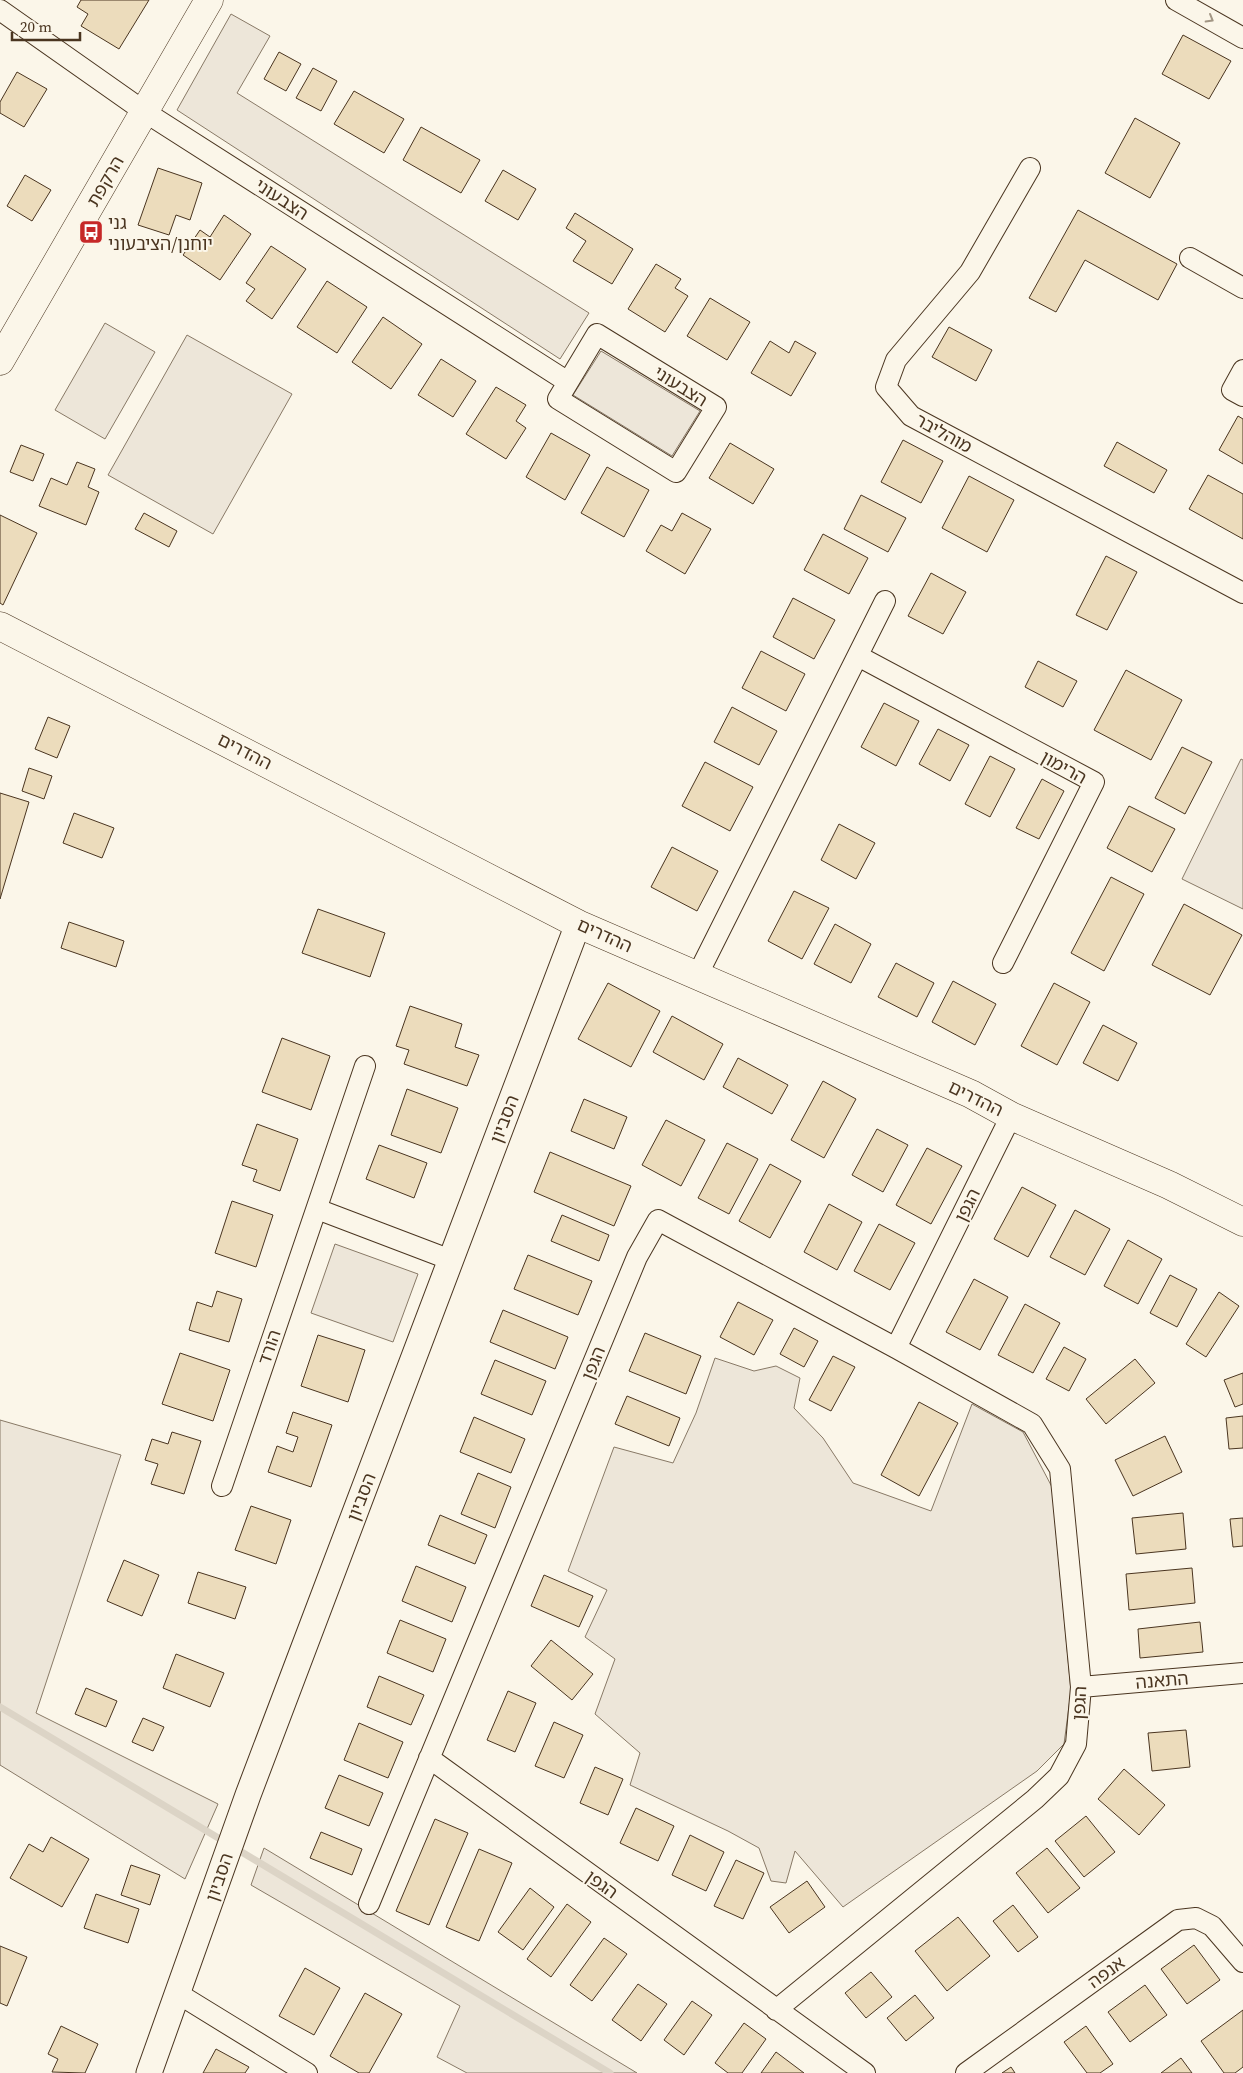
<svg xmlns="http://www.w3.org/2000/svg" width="1243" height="2073" font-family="'Source Serif 4','Noto Sans Hebrew',serif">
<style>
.green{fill:#ede6d9;stroke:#887966}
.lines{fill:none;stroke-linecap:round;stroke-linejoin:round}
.stream{stroke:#dcd4c6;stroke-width:7}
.building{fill:#ecdcbc;stroke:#4a3520}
.minor-casing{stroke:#4a3520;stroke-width:22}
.tertiary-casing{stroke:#4a3520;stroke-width:27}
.secondary-casing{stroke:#4a3520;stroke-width:29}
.minor{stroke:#fbf6e9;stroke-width:20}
.tertiary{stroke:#fbf6e9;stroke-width:25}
.secondary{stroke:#fbf6e9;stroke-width:28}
.oneway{stroke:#a29684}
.labels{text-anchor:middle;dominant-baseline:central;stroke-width:4;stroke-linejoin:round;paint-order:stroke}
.street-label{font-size:18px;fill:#4a3520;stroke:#fbf6e9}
.poi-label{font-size:18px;fill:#4a3520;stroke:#fbf6e9;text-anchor:start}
</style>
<rect width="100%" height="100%" fill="#fbf6e9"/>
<!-- green -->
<path class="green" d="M231,14L270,36L237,93L589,313L560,359L177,110Z
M105,323L155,352L105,439L55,410Z
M187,335L292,394L213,534L108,475Z
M601,351L700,411L672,456L573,395Z
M1241,759L1243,760V909L1182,879Z
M335,1244L418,1274L393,1342L311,1313Z
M715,1358L754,1371L776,1366L800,1378L794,1408L823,1438L853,1483L931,1511L972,1404L1023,1432L1052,1487L1071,1691L1064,1744L1037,1771L843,1907L795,1851L786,1883L771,1881L759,1848L728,1831L630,1785L640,1753L595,1714L615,1659L585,1637L607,1590L568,1571L614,1447L673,1463L696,1413Z
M0,1420L121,1455L36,1713L218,1804L185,1879L0,1765Z
M264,1848L637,2073H467L437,2057L460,2006L251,1885Z"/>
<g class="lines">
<!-- stream -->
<path class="stream" d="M0,1707L610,2073"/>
</g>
<!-- building -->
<path class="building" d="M81,0H149L119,49L81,26L88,14L77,7Z
M1183,35L1231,61L1209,99L1162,74Z
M279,52L301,64L286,91L264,79Z
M313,68L337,81L321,111L296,98Z
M17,72L47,89L24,127L0,113V102Z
M354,91L404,119L384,153L334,124Z
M1135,118L1180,143L1150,198L1105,173Z
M421,127L480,160L461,193L403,160Z
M158,168L202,183L190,220L176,215L169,235L138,225Z
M503,170L536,189L518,220L485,201Z
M25,175L51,190L32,221L7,206Z
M1078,210L1177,264L1158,300L1085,260L1056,312L1029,298Z
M575,213L633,249L612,284L573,261L586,241L566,228Z
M224,215L251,234L220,280L183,255L200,230L210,237Z
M271,246L306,269L272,319L246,301L255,289L246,283Z
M656,264L681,279L675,288L688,296L665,332L628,309Z
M327,281L367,307L337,353L297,327Z
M710,298L750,322L727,360L687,336Z
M383,317L422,344L391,389L352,362Z
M949,327L992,350L976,381L932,357Z
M770,341L789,353L795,341L816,353L791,396L751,373Z
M441,359L476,381L453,417L418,395Z
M496,387L526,405L516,421L526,428L506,459L466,434Z
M1238,416L1243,419V464L1219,450Z
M551,433L590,455L565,500L526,477Z
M903,440L943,461L921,503L881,482Z
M1117,442L1167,470L1154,493L1104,466Z
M730,443L774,469L753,504L709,478Z
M21,445L44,454L33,481L10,472Z
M77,462L95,469L88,487L99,492L86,525L39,506L51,478L67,485Z
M607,467L649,490L624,537L581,513Z
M1208,475L1243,494V539L1189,509Z
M969,476L1014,500L987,552L942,528Z
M861,495L906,518L888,552L844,529Z
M144,513L177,531L169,547L135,529Z
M682,513L711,529L685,574L646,551L661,525L672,531Z
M0,515L37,533L3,605L0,603Z
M823,534L868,558L849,594L804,570Z
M1106,556L1137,572L1107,630L1076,615Z
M931,573L966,592L943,634L908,616Z
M793,598L835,620L814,659L773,637Z
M761,651L805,674L786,711L742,688Z
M1038,661L1077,681L1063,707L1025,687Z
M1126,670L1182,700L1151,760L1094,730Z
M884,703L919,721L896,766L861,747Z
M732,707L777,731L759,765L714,742Z
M48,717L70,726L57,758L35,749Z
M938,729L969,745L950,781L919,764Z
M1182,747L1212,762L1185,814L1155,798Z
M990,756L1015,769L990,817L965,804Z
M705,762L753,787L730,831L682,806Z
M29,768L52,776L44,799L22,791Z
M1042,779L1064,791L1039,839L1016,828Z
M0,793L29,802L0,899Z
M1129,806L1175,829L1152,872L1107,848Z
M74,813L114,828L102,858L63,843Z
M839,824L875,843L856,879L821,860Z
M672,847L718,871L697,911L651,887Z
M1111,877L1144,894L1104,971L1071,953Z
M794,891L829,908L802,959L768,941Z
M1184,904L1242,935L1210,995L1152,965Z
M318,909L385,933L370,977L302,953Z
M69,922L124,941L116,967L61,948Z
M835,924L871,944L851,983L814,964Z
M896,963L934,983L917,1017L878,997Z
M953,981L996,1004L975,1045L932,1022Z
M608,983L660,1011L631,1067L578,1039Z
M1054,983L1090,1002L1057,1065L1021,1046Z
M410,1006L462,1024L455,1047L479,1055L467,1086L404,1064L409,1050L396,1046Z
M672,1016L723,1044L704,1080L653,1052Z
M1103,1025L1137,1043L1118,1081L1083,1063Z
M282,1038L330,1056L311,1110L262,1092Z
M738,1058L788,1085L772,1114L723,1087Z
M823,1081L856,1099L824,1158L791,1140Z
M407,1089L458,1108L441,1153L391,1135Z
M584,1099L627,1117L614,1149L571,1131Z
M666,1120L705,1140L681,1186L642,1165Z
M257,1124L298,1139L280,1191L253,1181L257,1170L242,1165Z
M877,1129L908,1145L883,1192L852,1175Z
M727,1143L758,1159L729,1214L698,1198Z
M379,1145L427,1163L414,1198L366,1179Z
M927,1148L962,1166L931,1224L896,1205Z
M550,1152L631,1186L614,1226L534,1192Z
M770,1164L801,1181L770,1238L739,1221Z
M1022,1187L1056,1205L1028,1257L994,1239Z
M232,1201L273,1215L256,1267L215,1253Z
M829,1204L862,1222L837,1270L804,1252Z
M1075,1210L1110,1229L1085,1275L1050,1257Z
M562,1215L609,1235L599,1261L551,1241Z
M879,1224L915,1243L890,1290L854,1271Z
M1128,1240L1162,1259L1138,1304L1104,1286Z
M528,1255L592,1281L578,1315L514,1289Z
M1170,1275L1197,1289L1177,1327L1150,1313Z
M974,1279L1008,1297L980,1350L946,1332Z
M217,1291L242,1299L229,1342L189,1330L197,1302L212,1307Z
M1219,1292L1239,1306L1206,1357L1186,1344Z
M738,1302L773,1320L754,1355L720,1337Z
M1025,1304L1060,1323L1033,1373L998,1355Z
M503,1310L568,1337L555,1369L490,1342Z
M794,1328L818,1341L804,1367L780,1354Z
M645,1333L701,1356L686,1394L629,1371Z
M318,1335L365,1350L348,1402L301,1386Z
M1064,1347L1086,1359L1069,1391L1046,1379Z
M180,1353L230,1370L213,1421L162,1404Z
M833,1356L855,1367L831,1411L809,1400Z
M1135,1359L1155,1383L1106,1424L1086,1399Z
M495,1360L546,1381L532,1415L481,1394Z
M1243,1373V1404L1235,1407L1224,1380Z
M627,1396L680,1418L669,1446L615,1424Z
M919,1402L958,1423L919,1496L881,1475Z
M293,1412L332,1425L311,1487L268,1472L277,1446L293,1452L298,1437L286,1433Z
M1243,1416V1448L1229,1449L1226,1418Z
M474,1417L525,1439L511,1473L460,1452Z
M172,1432L201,1441L184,1494L151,1484L158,1464L145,1460L152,1439L168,1444Z
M1165,1436L1182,1472L1133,1496L1115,1460Z
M478,1473L511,1487L495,1528L461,1514Z
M251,1506L291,1520L276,1564L235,1550Z
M1183,1513L1186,1549L1136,1554L1132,1518Z
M440,1515L487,1535L475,1564L428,1545Z
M1243,1518V1546L1233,1547L1230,1519Z
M124,1560L159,1575L142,1616L107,1601Z
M416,1566L466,1587L452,1622L402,1601Z
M1192,1568L1195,1603L1129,1610L1126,1574Z
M198,1572L246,1587L235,1619L188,1603Z
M544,1575L593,1596L579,1627L531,1606Z
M400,1620L446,1639L433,1672L387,1653Z
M1200,1622L1203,1652L1140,1658L1138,1629Z
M551,1640L593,1674L572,1700L531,1666Z
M176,1654L224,1673L210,1707L163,1688Z
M379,1676L424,1695L411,1725L367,1707Z
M86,1688L117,1701L106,1727L75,1714Z
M508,1691L536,1703L515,1752L487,1740Z
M143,1718L164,1727L153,1751L132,1742Z
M554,1722L583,1735L564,1778L535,1766Z
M359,1723L403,1742L388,1778L344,1760Z
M1186,1730L1190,1767L1152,1771L1148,1733Z
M595,1767L623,1779L608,1815L580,1803Z
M1124,1769L1165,1805L1139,1835L1098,1799Z
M339,1775L383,1793L369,1826L325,1808Z
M636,1808L674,1826L658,1861L620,1843Z
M1086,1816L1115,1852L1084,1877L1055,1841Z
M435,1819L468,1833L429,1925L396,1911Z
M321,1832L362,1849L352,1875L310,1858Z
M690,1835L724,1852L706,1891L672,1875Z
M51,1837L89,1859L62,1907L10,1878L29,1844L43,1852Z
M1047,1848L1080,1888L1048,1913L1016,1873Z
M479,1849L512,1863L479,1941L446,1927Z
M736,1860L764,1873L743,1919L714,1906Z
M131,1865L160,1875L150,1905L121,1895Z
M807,1881L825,1907L789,1933L770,1907Z
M530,1888L554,1907L523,1950L498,1932Z
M96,1894L139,1909L128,1943L84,1928Z
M567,1904L591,1922L551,1977L527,1959Z
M1013,1905L1038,1937L1018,1952L993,1921Z
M958,1917L990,1956L947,1991L915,1951Z
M604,1938L627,1954L592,2001L570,1985Z
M1194,1945L1220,1980L1187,2004L1161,1969Z
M0,1946L27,1957L7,2006L0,2003Z
M305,1968L340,1988L314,2035L279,2016Z
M871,1972L892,1997L866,2018L845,1993Z
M638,1984L667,2004L641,2041L612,2020Z
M1145,1985L1167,2015L1130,2042L1108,2012Z
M365,1993L402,2014L369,2073H359L330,2056Z
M915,1995L934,2018L906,2041L887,2018Z
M692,2001L712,2015L684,2055L664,2040Z
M1243,2010V2067L1235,2073H1224L1201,2041Z
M744,2023L766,2039L742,2073H728L715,2063Z
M61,2026L98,2044L85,2073L52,2072L58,2059L48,2054Z
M1086,2026L1113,2064L1100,2073H1087L1064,2042Z
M216,2049L249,2067L245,2073H203Z
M776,2052L804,2073H761Z
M1181,2058L1192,2073H1161Z
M1011,2067L1015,2073H1002Z"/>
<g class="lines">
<defs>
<path id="minor" d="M1176,0L1243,38
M0,10L145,112L568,382
M1030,168L970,272L896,360L886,387L911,416L1243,593
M1190,258L1243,288
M597,334L716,407L676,472L558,399Z
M1243,370L1232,390L1243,396
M858,656L1094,782L1003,963
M697,976L885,601
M317,1209L451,1260
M896,1348L1011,1116
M222,1486L365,1066
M1081,1687L1243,1673
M429,1758L865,2073
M369,1904L637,1257L658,1220L896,1348L1032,1424L1060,1469L1081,1687L1076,1744L1059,1776L1035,1799L776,2010
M177,1993L307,2073
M966,2073L1178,1920L1196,1918L1212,1926L1243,1962"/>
<path id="tertiary" d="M149,2073L248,1795L578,924"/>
<path id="secondary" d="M0,361L209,0
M0,626L578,924L971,1094L1011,1116L1169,1185L1243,1222"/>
</defs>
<!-- minor casing -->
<use href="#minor" class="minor-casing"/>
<!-- tertiary casing -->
<use href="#tertiary" class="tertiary-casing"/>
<!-- secondary casing -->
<use href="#secondary" class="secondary-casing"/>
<!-- minor -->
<use href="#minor" class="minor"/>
<!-- tertiary -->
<use href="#tertiary" class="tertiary"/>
<!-- secondary -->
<use href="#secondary" class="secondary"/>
</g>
<!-- one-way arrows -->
<defs><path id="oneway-chevron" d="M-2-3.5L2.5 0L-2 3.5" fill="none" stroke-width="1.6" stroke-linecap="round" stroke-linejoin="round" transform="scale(1.25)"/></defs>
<use class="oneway" href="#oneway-chevron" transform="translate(1210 19) rotate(30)"/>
<!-- icons -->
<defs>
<symbol id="bus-square" viewBox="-11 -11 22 22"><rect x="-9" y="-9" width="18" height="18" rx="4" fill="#c62828" stroke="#fbf6e9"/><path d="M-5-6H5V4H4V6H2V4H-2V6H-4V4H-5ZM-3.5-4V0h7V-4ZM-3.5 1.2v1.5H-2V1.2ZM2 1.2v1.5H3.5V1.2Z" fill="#fff"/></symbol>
</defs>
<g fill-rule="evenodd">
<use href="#bus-square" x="77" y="218" width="28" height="28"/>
</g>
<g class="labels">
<!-- street labels -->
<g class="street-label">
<text transform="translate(105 181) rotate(-60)">הרקפת</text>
<text transform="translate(282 199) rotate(33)">הצבעוני</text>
<text transform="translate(681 386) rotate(32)">הצבעוני</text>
<text transform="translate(944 433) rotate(29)">מוהליבר</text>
<text transform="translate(245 751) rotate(27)">ההדרים</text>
<text transform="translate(1064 767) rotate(29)">הרימון</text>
<text transform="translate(605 935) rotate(24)">ההדרים</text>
<text transform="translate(976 1098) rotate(26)">ההדרים</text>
<text transform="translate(504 1119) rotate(-69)">הסביון</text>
<text transform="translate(967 1205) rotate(-64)">הגפן</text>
<text transform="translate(269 1347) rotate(-71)">הורד</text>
<text transform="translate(593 1363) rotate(-68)">הגפן</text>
<text transform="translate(361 1497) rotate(-69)">הסביון</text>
<text transform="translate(1162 1680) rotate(-5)">התאנה</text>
<text transform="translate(1079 1703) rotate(-87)">הגפן</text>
<text transform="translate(219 1877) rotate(-71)">הסביון</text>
<text transform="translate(602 1884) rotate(36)">הגפן</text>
<text transform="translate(1106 1972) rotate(-36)">אנפה</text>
</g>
<!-- poi labels -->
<g class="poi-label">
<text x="108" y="222">גני<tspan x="108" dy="21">יוחנן/הציבעוני</tspan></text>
</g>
</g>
<!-- scale -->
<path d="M12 32v8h68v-8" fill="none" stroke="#4a3520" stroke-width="2.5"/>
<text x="20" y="32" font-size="15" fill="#4a3520" stroke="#fbf6e9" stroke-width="4" paint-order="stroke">20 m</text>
</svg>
